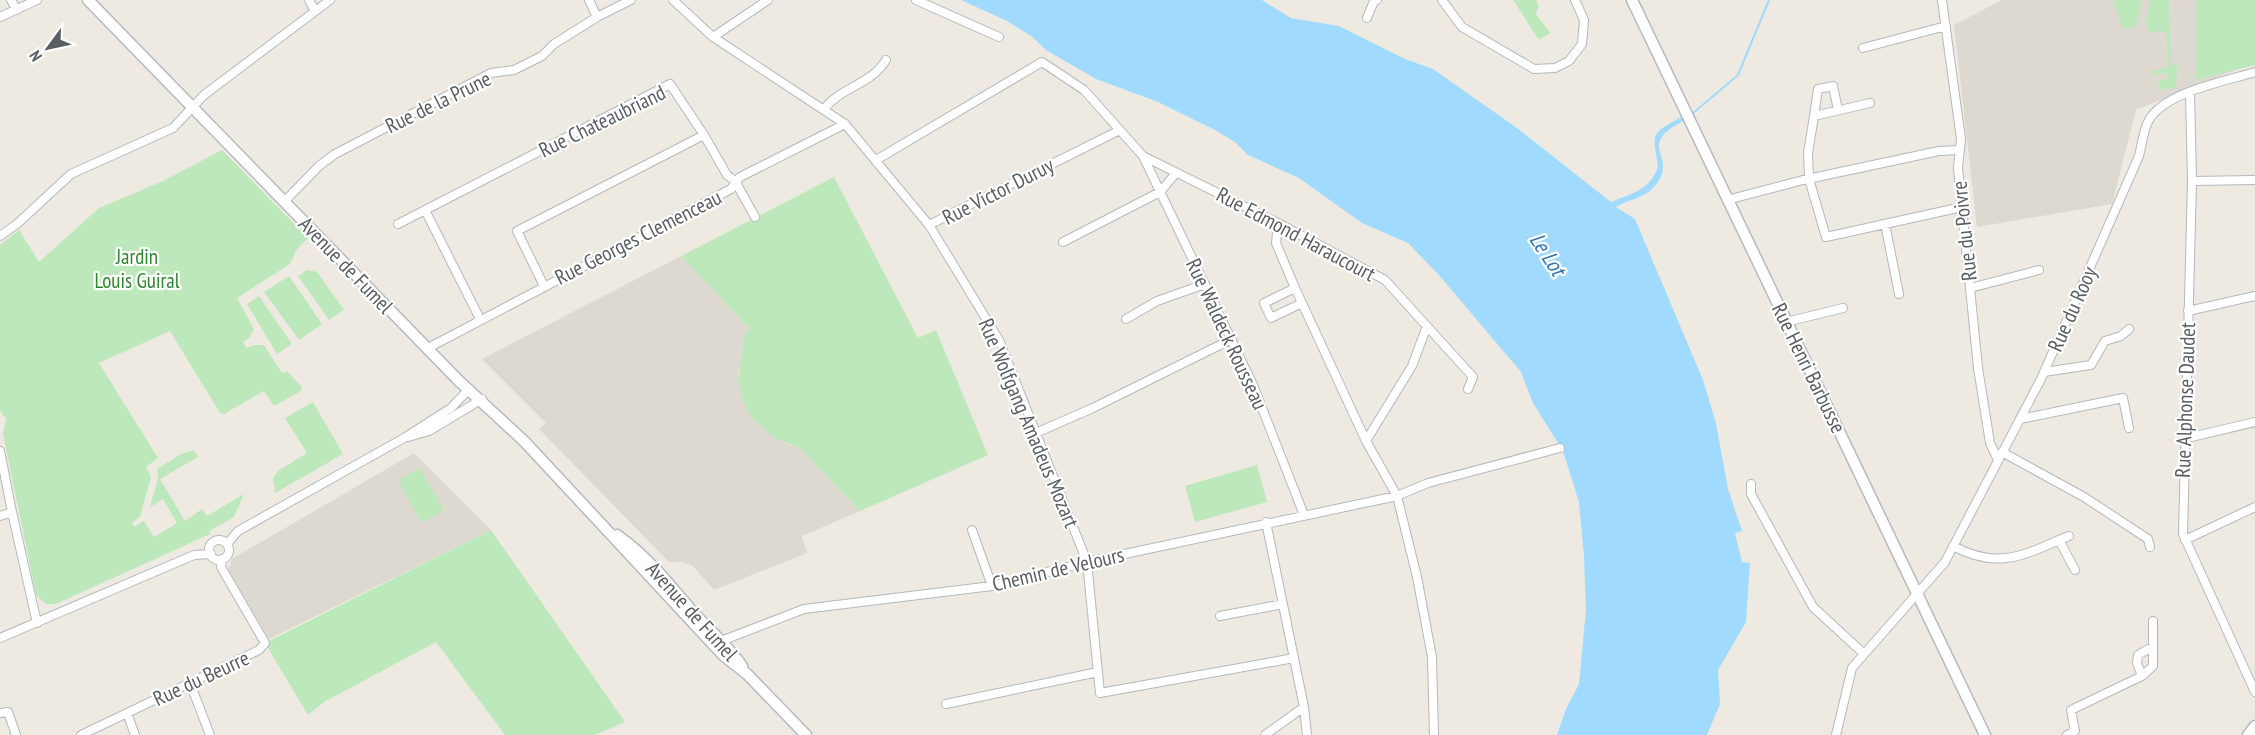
<svg xmlns="http://www.w3.org/2000/svg" width="2255" height="735" font-family="'PT Sans Narrow',sans-serif">
<style>
.education{fill:#ddd9d0}
.green{fill:#bde8bb}
.water{fill:#a0dbff}
.lines{fill:none;stroke-linecap:round;stroke-linejoin:round}
.stream{stroke:#a0dbff;stroke-width:2}
.street-casing{stroke:#b4b8bd;stroke-width:10}
.secondary-casing{stroke:#b5b9bf;stroke-width:13}
.street{stroke:#fff;stroke-width:8}
.secondary{stroke:#fff;stroke-width:10}
.labels{text-anchor:middle;dominant-baseline:central;stroke-width:4.5;stroke-linejoin:round;paint-order:stroke}
.street-label{font-size:21px;fill:#595e63;stroke:#fff}
.park-label{font-size:21px;fill:#2e872e;stroke:#fff}
.water-label{font-size:22px;font-style:italic;fill:#3377b0;stroke:#fff}
</style>
<rect width="100%" height="100%" fill="#eeeae1"/>
<!-- education -->
<path class="education" d="M2002,0H2255V62L2136,110L2112,204L1977,227L1954,25Z
M681,256L750,329L745,334L744,354L738,373L742,399L787,444L800,448L860,511L802,536L807,553L714,590L693,566L682,562H669L539,429L546,423L482,359Z
M414,453L491,530L269,639L228,570L232,559Z"/>
<!-- green -->
<path class="green" d="M1513,0H1536L1539,6L1536,14L1550,33L1539,40Z
M2113,0H2142L2136,27L2123,29Z
M2150,0H2169L2171,65H2178L2176,87L2161,90L2157,81L2168,79V73L2154,75L2152,71L2169,67L2166,31L2149,32L2145,23Z
M2196,0H2255V65L2196,80Z
M222,150L308,238L297,249L290,264L237,298L254,329L250,337L243,342L247,348L254,345H264L282,373L287,371L302,387L301,391L274,406L264,391L224,414L220,413L170,331L99,363L158,458L146,467L151,477L140,517L132,523L134,527L144,521L154,537L177,523L163,499L150,507L158,479L157,469L181,454L194,450L198,457L160,479L185,521L202,509L207,516L244,494L234,517L209,531L210,534L56,604H46L36,595L3,434L6,419L0,411V245L19,230L39,262L99,208L163,181Z
M834,177L918,338L936,330L988,455L860,511L800,448L774,438L752,417L742,399L738,381L745,334L750,329L681,256Z
M307,270L317,272L344,310L329,320L298,276Z
M289,276L322,324L299,340L264,292Z
M259,296L292,344L277,354L247,304Z
M313,402L343,454L275,493L273,478L278,471L307,453L285,418Z
M1257,465L1267,502L1195,522L1185,486Z
M420,468L444,510L422,523L398,481Z
M491,530L625,722L595,735H505L436,642L324,702L308,715L265,643Z"/>
<!-- water -->
<path class="water" d="M961,0H1262L1291,18L1339,26L1405,59L1433,69L1517,128L1611,202C1632,193 1651,190 1658,166C1652,131 1651,134 1683,116L1685,120C1631,148 1683,155 1653,188C1644,198 1627,200 1616,207L1635,219L1703,380L1716,423L1728,489L1742,531L1735,533L1742,562L1750,563L1746,622L1718,670L1720,704L1707,735H1557L1566,709L1579,684L1586,609L1584,557L1579,502L1563,451L1533,403L1521,372L1438,274L1408,243L1362,223L1299,178L1248,155L1235,142L1215,130L1158,102L1096,79L1046,50L1031,36L1007,21Z"/>
<g class="lines">
<!-- stream -->
<path class="stream" d="M1692,114L1738,75L1769,0"/>
<defs>
<path id="street" d="M11,0L17,10
M309,0L315,11
M589,0L597,17
M673,0L713,37L845,124L929,225L1120,130
M916,0L999,37
M1442,0L1462,27L1534,69L1555,68L1569,61L1582,44L1584,20L1575,0
M1942,0L1961,139L1958,168L1978,368L1990,443L1998,460
M0,17L37,0
M1367,18L1374,1L1377,0
M713,37L768,0
M1863,48L1946,26
M2190,92L2192,181L2183,534L2255,692
M1870,103L1814,116L1808,153L1809,179L1826,237L1962,207
M824,109C841,87 872,84 886,60
M1814,116L1818,89L1833,86L1838,110
M1143,156L1253,385L1304,515
M876,160L1042,62L1084,90L1143,156L1278,223L1385,280L1473,377L1468,389
M2192,181L2255,180
M1727,200L1803,180L1939,151L1958,150
M284,202L319,166L335,154L491,73L514,70L542,56L554,44L597,17L631,0
M425,210L480,319
M1278,223L1276,243L1295,288L1366,441L1397,496L1417,577L1432,657L1434,735
M398,224L670,84L704,135L727,175L735,181L755,217
M1885,224L1899,294
M929,225L999,340L1087,562L1100,693L1294,658
M0,236L17,224L71,174L173,128L204,95L330,0
M1063,242L1160,192L1176,173
M544,286L517,231L704,135
M1295,288L1264,303L1271,318L1302,303
M1970,288L2039,270
M2188,311L2255,296
M1126,319L1157,301L1205,284
M1786,322L1843,308
M428,348L731,189L740,177L845,124
M2044,372L2091,365L2105,341L2121,336L2129,329
M2020,419L2123,398L2129,428
M1036,433L1095,407L1232,339
M408,437L429,431L482,399
M2183,439L2255,422
M1366,441L1412,366L1427,326
M0,451L12,512L0,516
M2002,452L2084,497L2148,539L2150,547
M1751,484V494L1813,607L1863,653
M12,512L37,623
M1266,522L1304,707L1307,735
M972,530L992,586
M2059,540L2069,536
M2185,540L2255,507
M209 550a10 10 0 1 1 20 0a10 10 0 1 1-20 0Z
M227,544L238,531L404,438L451,408L469,389
M1953,546C1994,568 2019,558 2059,540L2075,570
M1220,616L1283,604
M0,638L194,555L211,554
M721,641L804,609L992,586L1087,562L1397,496L1428,483L1560,448
M2142,676L2137,663L2138,655L2152,647
M190,683L210,735
M946,704L1098,672
M0,713L8,712L16,735
M127,713L135,735
M81,735L259,650L265,643L221,567L222,559
M1265,735L1304,707
M1836,735L1852,668L1945,562L2041,379L2139,156C2142,145 2143,130 2149,120C2165,92 2226,81 2255,72
M2067,735L2075,731L2071,710L2142,676L2153,666V621"/>
<path id="secondary" d="M88,0L459,381L524,441L724,656L747,674L806,735
M1632,0L1985,735
M617,535C644,554 665,579 686,604C704,626 726,643 742,666
M2248,735L2255,726"/>
</defs>
<!-- street casing -->
<use href="#street" class="street-casing"/>
<!-- secondary casing -->
<use href="#secondary" class="secondary-casing"/>
<!-- street -->
<use href="#street" class="street"/>
<!-- secondary -->
<use href="#secondary" class="secondary"/>
</g>
<g class="labels">
<!-- street labels -->
<g class="street-label">
<text transform="translate(438 102) rotate(-26)">Rue de la Prune</text>
<text transform="translate(602 121) rotate(-26)">Rue Chateaubriand</text>
<text transform="translate(998 191) rotate(-27)">Rue Victor Duruy</text>
<text transform="translate(1964 231) rotate(-96)">Rue du Poivre</text>
<text transform="translate(1296 234) rotate(28)">Rue Edmond Haraucourt</text>
<text transform="translate(638 237) rotate(-27)">Rue Georges Clemenceau</text>
<text transform="translate(346 265) rotate(46)">Avenue de Fumel</text>
<text transform="translate(2072 309) rotate(-66)">Rue du Rooy</text>
<text transform="translate(1227 334) rotate(65)">Rue Waldeck Rousseau</text>
<text transform="translate(1809 368) rotate(64)">Rue Henri Barbusse</text>
<text transform="translate(2185 400) rotate(-88)">Rue Alphonse Daudet</text>
<text transform="translate(1029 423) rotate(67)">Rue Wolfgang Amadeus Mozart</text>
<text transform="translate(1058 569) rotate(-13)">Chemin de Velours</text>
<text transform="translate(692 611) rotate(48)">Avenue de Fumel</text>
<text transform="translate(201 678) rotate(-25)">Rue du Beurre</text>
</g>
<!-- park labels -->
<g class="park-label">
<text x="137" y="256">Jardin<tspan x="137" dy="24">Louis Guiral</tspan></text>
</g>
<!-- water labels -->
<g class="water-label">
<text transform="translate(1548 254) rotate(57)">Le Lot</text>
</g>
</g>
<!-- north arrow -->
<g transform="translate(48 48) rotate(237)" stroke="#ffffff" stroke-width="4.5" paint-order="stroke">
<path d="M0-4.5L10 22L0 15L-10 22Z" fill="#595e63"/>
<text y="-9" font-size="16" font-weight="bold" text-anchor="middle" fill="#595e63">N</text>
</g>
</svg>
